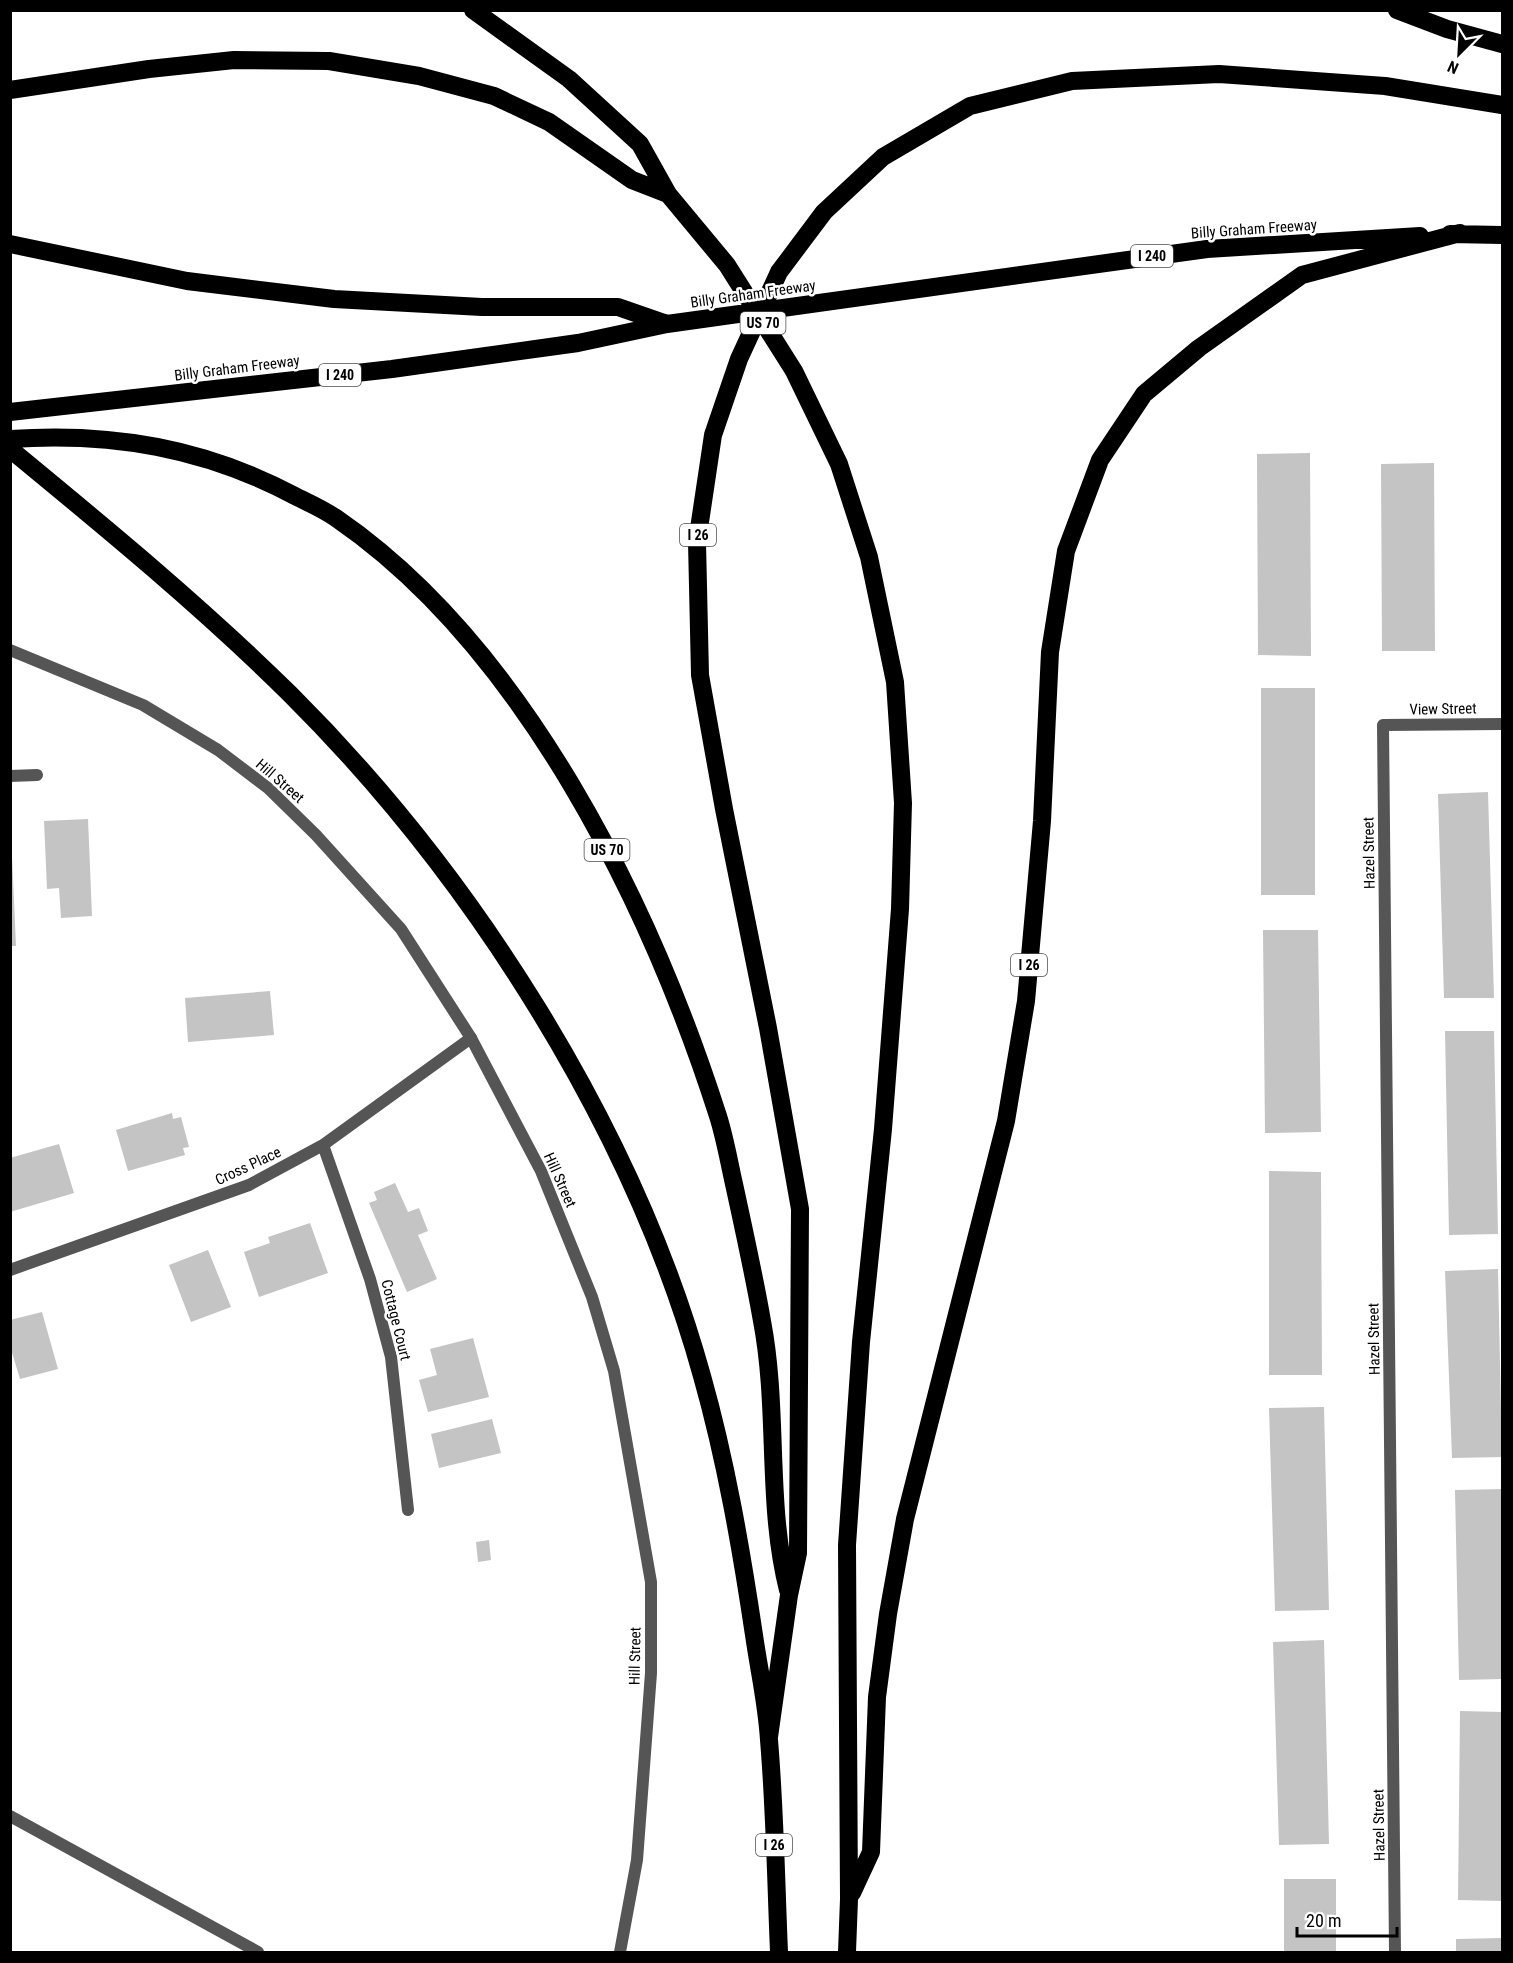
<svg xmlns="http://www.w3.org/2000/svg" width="1513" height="1963" font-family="'Roboto Condensed',sans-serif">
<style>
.building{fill:#c4c4c4}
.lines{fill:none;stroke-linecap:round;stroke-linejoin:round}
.service{stroke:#555;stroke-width:12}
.minor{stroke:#555;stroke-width:12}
.tertiary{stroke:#555;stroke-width:12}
.motorway{stroke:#000;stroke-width:18}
.labels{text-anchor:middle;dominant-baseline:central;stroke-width:5;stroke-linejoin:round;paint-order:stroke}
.shield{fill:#fff;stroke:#4c4c4c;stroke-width:1.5}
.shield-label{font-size:14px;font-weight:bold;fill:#000}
.street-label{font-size:15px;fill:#000;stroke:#fff}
</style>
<rect width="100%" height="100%" fill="#fff"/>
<!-- building -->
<path class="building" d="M1310,453L1311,656L1258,655L1257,454Z
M1434,463L1435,651H1382L1381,464Z
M1261,688H1315V895H1261Z
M1488,792L1494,998H1444L1438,794Z
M88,819L92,916L61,918L59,888L47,889L44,821Z
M10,856H12L16,946H10Z
M1263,930H1318L1321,1132L1265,1133Z
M270,991L274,1035L188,1042L185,998Z
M1445,1031H1494L1498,1234L1449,1235Z
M172,1113L173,1119L181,1117L189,1147L183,1148L185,1155L128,1171L116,1130Z
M59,1144L74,1193L10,1212V1158Z
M1269,1171L1321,1172L1322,1375H1269Z
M395,1183L408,1212L419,1208L428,1231L418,1235L437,1279L407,1292L369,1203L377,1200L374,1192Z
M310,1223L328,1273L259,1297L244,1252L270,1243L268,1237Z
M208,1250L231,1307L191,1322L169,1265Z
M1498,1269L1502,1457L1452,1458L1445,1271Z
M42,1312L58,1369L20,1379L10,1346V1320Z
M473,1338L489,1397L428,1412L419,1380L437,1375L430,1349Z
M1324,1407L1329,1610L1275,1611L1269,1408Z
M492,1419L501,1453L439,1468L431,1434Z
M1502,1489V1679L1459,1680L1455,1490Z
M489,1540L491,1560L478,1562L476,1542Z
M1324,1640L1329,1844L1279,1845L1273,1642Z
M1460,1711L1502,1712V1901L1458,1900Z
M1284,1879H1336V1952H1284Z
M1502,1938V1952H1456V1939Z"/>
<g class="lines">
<!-- service -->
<path class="service" d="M10,1816L258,1952"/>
<!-- minor -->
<path class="minor" d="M10,776L37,775
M323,1145L370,1279L391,1357L408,1510
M10,1270L249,1185L323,1145L471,1038
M1395,1952L1383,725L1502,724"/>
<!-- tertiary -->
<path class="tertiary" d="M10,650L143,705L218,750L268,788L316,835L401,929L471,1038L541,1171L592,1297L614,1371L651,1582V1673L637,1860L620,1952"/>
<!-- motorway -->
<path class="motorway" d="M473,10L569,79L640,144L668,194L727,265L794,371L839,464L869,557L895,682L903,803L900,909L883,1129L861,1342L847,1545L849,1899L847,1952
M1397,10L1447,29L1502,44
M10,90L149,69L234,60L329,61L419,76L494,96L549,122L632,180L668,194
M1450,234L1502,235
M10,244L187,281L334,299L482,307H618L667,324
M10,412L392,369L578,343L667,324L1207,249L1420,236
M10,439C112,432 205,448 295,496C309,503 323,509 336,518C524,647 650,904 718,1116C725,1138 729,1162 734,1184C744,1230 754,1275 762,1321C779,1410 766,1503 788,1590
M10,449C106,528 202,607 290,694C472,875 633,1127 702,1376C726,1461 741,1548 754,1635C759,1670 767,1705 769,1740C775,1811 776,1882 779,1952
M769,1737L789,1595L798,1553L800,1209L768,1028L724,809L700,675L697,542L713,435L739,359L779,272L824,212L883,157L970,106L1072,81L1219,74L1385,86L1502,105
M852,1893L871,1852L877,1697L888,1614L905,1519L1006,1121L1026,1001L1042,821L1050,652L1066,551L1100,460L1144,394L1199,348L1302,275L1460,233"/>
</g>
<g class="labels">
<!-- shield labels -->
<g class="shield">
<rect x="1131" y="245" width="42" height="22" rx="4.5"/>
<rect x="740.5" y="312" width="45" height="22" rx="4.5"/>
<rect x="319" y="364" width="42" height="22" rx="4.5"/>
<rect x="680" y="524" width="36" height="22" rx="4.5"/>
<rect x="584.5" y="839" width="45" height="22" rx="4.5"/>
<rect x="1011" y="954" width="36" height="22" rx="4.5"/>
<rect x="756" y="1834" width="36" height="22" rx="4.5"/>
</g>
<g class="shield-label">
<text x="1152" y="256">I 240</text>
<text x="763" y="323">US 70</text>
<text x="340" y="375">I 240</text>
<text x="698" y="535">I 26</text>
<text x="607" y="850">US 70</text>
<text x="1029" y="965">I 26</text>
<text x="774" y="1845">I 26</text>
</g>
<!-- street labels -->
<g class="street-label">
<text transform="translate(1254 229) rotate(-4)">Billy Graham Freeway</text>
<text transform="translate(753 294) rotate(-8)">Billy Graham Freeway</text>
<text transform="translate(237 368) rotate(-7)">Billy Graham Freeway</text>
<text transform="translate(1443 709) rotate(-1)">View Street</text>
<text transform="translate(280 781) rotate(41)">Hill Street</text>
<text transform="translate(1369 853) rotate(-91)">Hazel Street</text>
<text transform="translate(248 1166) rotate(-25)">Cross Place</text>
<text transform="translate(560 1180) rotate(66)">Hill Street</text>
<text transform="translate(396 1320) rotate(76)">Cottage Court</text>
<text transform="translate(1374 1339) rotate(-91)">Hazel Street</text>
<text transform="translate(635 1656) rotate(-89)">Hill Street</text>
<text transform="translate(1379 1825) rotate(-91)">Hazel Street</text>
</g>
</g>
<!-- border -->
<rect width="1513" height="1963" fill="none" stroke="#000000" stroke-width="24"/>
<!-- north arrow -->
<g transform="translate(1459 54) rotate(204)" stroke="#ffffff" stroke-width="4.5" paint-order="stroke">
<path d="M0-4.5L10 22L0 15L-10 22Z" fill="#000000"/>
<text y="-9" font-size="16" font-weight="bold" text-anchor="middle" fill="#000000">N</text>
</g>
<!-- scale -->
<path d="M1297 1927v9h100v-9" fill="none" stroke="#000000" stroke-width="3"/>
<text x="1306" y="1927" font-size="18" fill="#000000" stroke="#ffffff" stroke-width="4.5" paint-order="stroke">20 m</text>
</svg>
